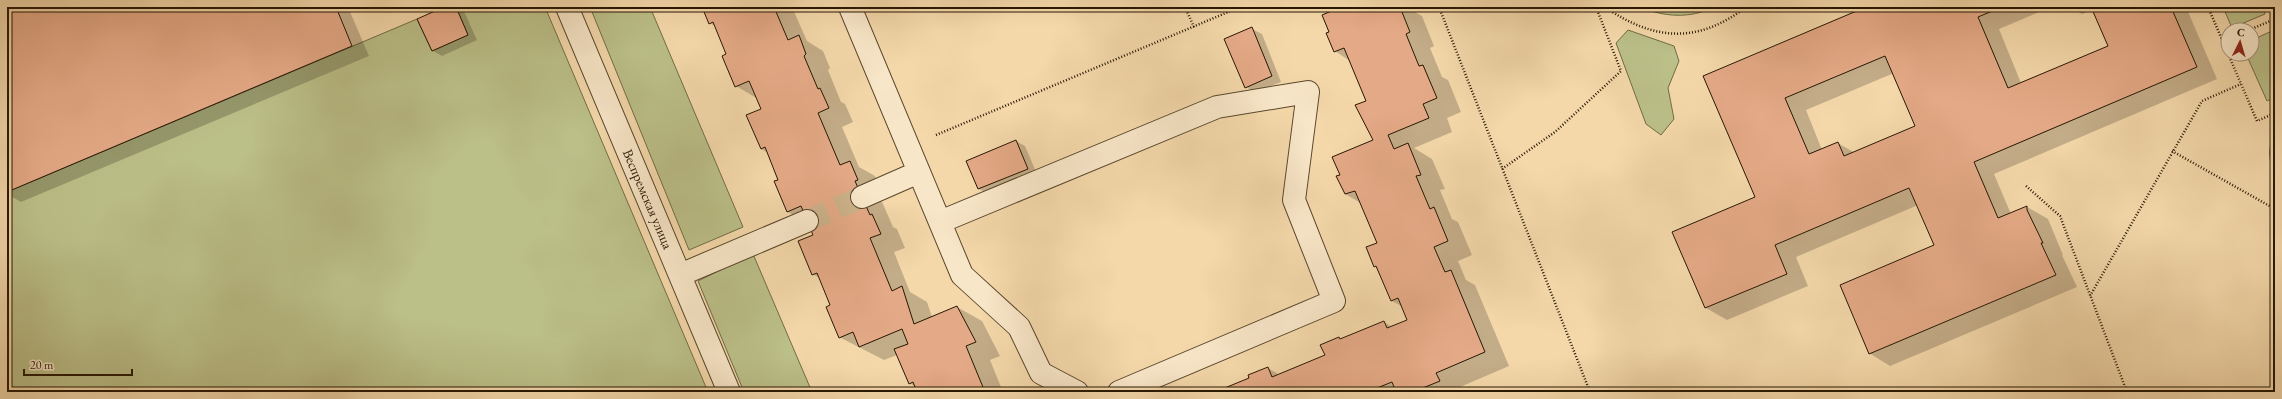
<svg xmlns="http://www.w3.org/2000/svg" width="2282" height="399" font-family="'EB Garamond',serif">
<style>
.green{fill:#bbbf88;stroke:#716b46}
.shadow{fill:#0003;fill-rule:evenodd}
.building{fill:#e4a986;stroke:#271703;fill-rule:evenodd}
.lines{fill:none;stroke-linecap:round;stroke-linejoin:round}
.minor-tunnel{stroke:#cbb189;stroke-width:22;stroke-dasharray:22 11;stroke-linecap:butt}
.minor-casing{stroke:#5a472d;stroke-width:24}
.path{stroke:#271703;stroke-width:2.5;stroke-dasharray:1 2;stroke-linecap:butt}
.minor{stroke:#f8e6c8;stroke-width:22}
.labels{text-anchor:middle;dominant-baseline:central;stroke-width:3;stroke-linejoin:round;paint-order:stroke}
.street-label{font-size:14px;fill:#271703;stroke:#f8e6c8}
</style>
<rect width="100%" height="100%" fill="#f4d8aa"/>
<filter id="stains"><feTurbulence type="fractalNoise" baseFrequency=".005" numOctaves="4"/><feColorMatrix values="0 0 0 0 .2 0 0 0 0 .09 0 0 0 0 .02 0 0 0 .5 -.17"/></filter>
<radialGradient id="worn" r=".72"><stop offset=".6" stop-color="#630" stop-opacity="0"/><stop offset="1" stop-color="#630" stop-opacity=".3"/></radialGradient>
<!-- green -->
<path class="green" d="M456,7H545L708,392H7V192L417,19L432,51L468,35Z
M590,7H650L743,227L689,250Z
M1640,7H1714C1690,19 1664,17 1640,7Z
M2223,7H2262L2265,14L2232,28Z
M1628,30L1674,46L1679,61L1668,88L1674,119L1661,135L1646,124L1616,43Z
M2272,31L2275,37V97L2267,101L2246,54H2252V40Z
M2275,133V176C2269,159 2267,149 2275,133Z
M753,254L812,392H744L698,281Z"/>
<!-- shadow -->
<path class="shadow" d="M7,7H348L369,56L21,202L7,194Z
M447,7H459L463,9L477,40L442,56L433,51Z
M703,7H792L807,41L823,51L830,68L828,70L841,102L845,104L853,122L842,127L859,167L875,176L882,194L879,195L893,227L897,229L905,248L894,252L910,292L927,302L932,317L957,307L982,321L1000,356L990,360L1003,392H918L916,387L909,383L897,355L884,360L839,337L831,306L820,278L813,274L814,235L809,224L788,212L775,182L779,180L768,153L761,149L762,110L758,99L736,86L728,55L716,27L710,23Z
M1012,7H1034L1022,12Z
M1343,7H1406L1422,16L1434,46L1430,48L1442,77L1448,80L1461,112L1447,118L1452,132L1414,148L1432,159L1445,189L1440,190L1452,219L1458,222L1472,255L1458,261L1466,280L1475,285L1509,366L1460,387L1462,392H1218L1251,378L1268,368L1280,375L1326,356L1339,338L1342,339L1384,322L1392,327L1408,321L1403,307L1392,301L1367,248L1378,244L1361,203L1345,194L1341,175L1374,141L1368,101L1350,61L1335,51L1323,15Z
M1869,7H2051L1999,29L2021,83L2109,46L2093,10L2082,14L2069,7H2186L2217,79L1994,174L2011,214L2027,207L2048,219L2063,255H2062L2077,287L1890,366L1869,353L1935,246L1918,205L1796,257L1808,286L1727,320L1706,308L1674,233L1756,198L1704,76ZM1894,73L1917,127L1855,153L1838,143L1822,150L1806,110Z
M1252,29L1262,34L1281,82L1255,92L1246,87Z
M1016,141L1025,146L1037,174L989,194L979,189L968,161Z"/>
<!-- building -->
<path class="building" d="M7,7H336L352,46L7,192Z
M444,7H456L468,35L432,51L417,19Z
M702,7H774L788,40L799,35L806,54L804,56L818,89L820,88L829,108L818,113L840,165L850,161L858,180L855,181L870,215L872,214L881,234L870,238L892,291L902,286L914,324L957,306L976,342L966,346L985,392H917L913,382L909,384L894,349L908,344L902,329L859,347L853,332L839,338L826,307L830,305L817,273L812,275L798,241L813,235L801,206L787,212L774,181L778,180L765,147L761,149L746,115L761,109L749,81L735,87L722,56L726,54L713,22L709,24Z
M1341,7H1400L1410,32L1406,34L1419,66L1423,65L1437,98L1423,104L1429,118L1388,135L1394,149L1408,143L1421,175L1416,176L1430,209L1434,207L1448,241L1434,247L1445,272L1451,270L1485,352L1436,373L1440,381L1413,392H1396L1392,382L1367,392H1215L1249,378L1248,375L1268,367L1272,377L1325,355L1320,345L1339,337L1340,339L1384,321L1387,328L1407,320L1398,298L1391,301L1376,266L1374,267L1366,247L1377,243L1355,191L1345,194L1336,176L1340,175L1332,157L1373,140L1355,105L1366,101L1344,48L1334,52L1326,33L1329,32L1322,15Z
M2002,7L1978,17L2008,88L2108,46L2091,7H2171L2197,67L1974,162L1998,218L2027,206V210L2043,243H2041L2056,275L1869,354L1840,285L1934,245L1909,188L1775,245L1787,274L1705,308L1672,232L1755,197L1703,76L1866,7ZM1885,56L1915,126L1844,156L1838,142L1809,154L1785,98Z
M1252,27L1272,76L1245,88L1224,39Z
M1016,140L1028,169L978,189L966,161Z"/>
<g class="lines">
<!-- minor-tunnel -->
<path class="minor-tunnel" d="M807,221L862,197"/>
<defs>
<path id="minor" d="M567,7L729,392
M850,7L962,275L1019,327L1041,373L1077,392
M862,197L919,172
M940,222L1217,107L1308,92L1294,200L1334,301L1119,392
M680,275L807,221"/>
</defs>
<!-- minor casing -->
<use href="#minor" class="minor-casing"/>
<!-- path -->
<path class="path" d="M1185,7L1194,27
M1439,7L1590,392
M1605,7C1654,41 1698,44 1746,7
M2208,7L2257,121L2275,113
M2270,7L2275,19
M2249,30L2275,19
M2223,41L2228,39
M936,135L1240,7
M2172,151L2275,209
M1502,169L1555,132L1621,71L1596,7
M2026,186L2060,216L2127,392
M2090,296L2202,101L2241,84"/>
<!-- minor -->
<use href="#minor" class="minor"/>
</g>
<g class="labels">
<!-- street labels -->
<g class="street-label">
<text transform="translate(648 199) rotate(67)">Веспремская улица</text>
</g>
</g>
<!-- margin -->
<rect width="2282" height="399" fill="none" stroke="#f4d8aa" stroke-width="24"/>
<rect x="8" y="8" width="2266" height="383" fill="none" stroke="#271703" stroke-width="2"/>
<rect x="12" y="12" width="2258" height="375" fill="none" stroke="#271703"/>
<!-- north arrow -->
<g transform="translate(2240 42) rotate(5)"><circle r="19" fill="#f8e6c8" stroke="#a49379"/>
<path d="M0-3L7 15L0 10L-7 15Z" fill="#8f2418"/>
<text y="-6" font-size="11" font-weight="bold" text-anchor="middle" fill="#271703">С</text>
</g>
<!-- scale -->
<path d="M24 369v6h108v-6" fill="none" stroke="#271703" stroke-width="2"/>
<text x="30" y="369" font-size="12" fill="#271703" stroke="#f8e6c8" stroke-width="3" paint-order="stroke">20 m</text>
<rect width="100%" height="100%" filter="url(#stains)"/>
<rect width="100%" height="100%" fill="url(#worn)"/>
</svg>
